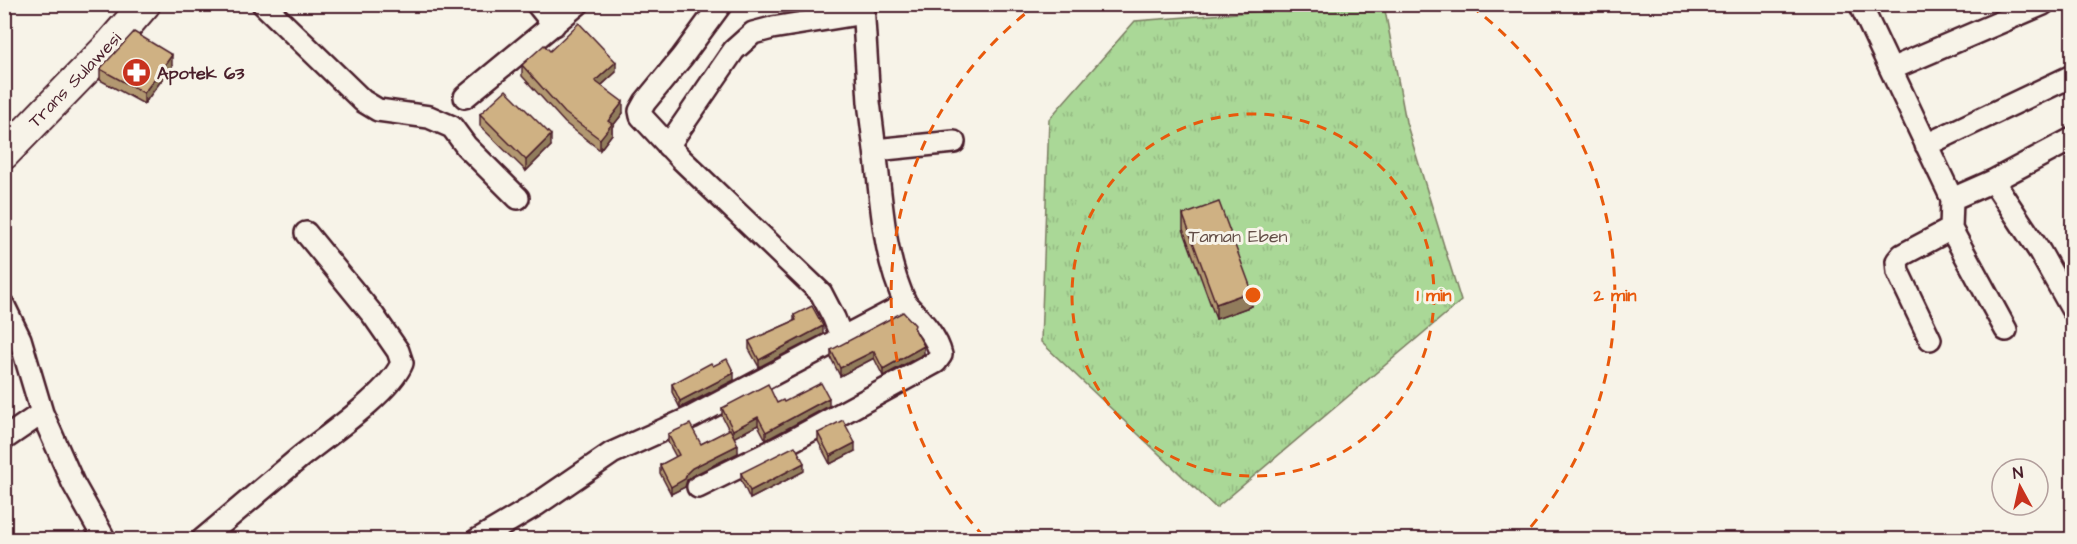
<svg xmlns="http://www.w3.org/2000/svg" width="2077" height="544" font-family="'Architects Daughter',sans-serif">
<style>
.grass{fill:url(#grass-tufts);stroke:#7a7c61;stroke-width:1.5}
.lines{fill:none;stroke-linecap:round;stroke-linejoin:round}
.minor-casing{stroke:#4a1f2b;stroke-width:26}
.highway-casing{stroke:#4a1f2b;stroke-width:34}
.minor{stroke:#f7f3e8;stroke-width:21}
.highway{stroke:#f7f3e8;stroke-width:30}
.wall{fill:#b29871;stroke:#4a1f2b;stroke-width:1.5}
.shaded-wall{fill:#917c5c;stroke:#4a1f2b;stroke-width:1.5}
.building{fill:#cfb183;stroke:#4a1f2b;stroke-width:1.5}
.ring{fill:none;stroke:#e8590c;stroke-width:3;stroke-dasharray:10 8}
.labels{text-anchor:middle;dominant-baseline:central;stroke-width:6;stroke-linejoin:round;paint-order:stroke}
.poi-label{font-size:18px;font-weight:bold;fill:#4a1f2b;stroke:#f7f3e8;text-anchor:start}
.street-label{font-size:18px;fill:#4a1f2b;stroke:#f7f3e8}
.park-label{font-size:18px;fill:#624d46;stroke:#f7f3e8}
.centre{fill:#e8590c;stroke:#f7f3e8;stroke-width:3}
.ring-label{font-size:18px;text-anchor:middle;font-weight:bold;fill:#e8590c;stroke:#f7f3e8;stroke-width:6;stroke-linejoin:round;paint-order:stroke}
</style>
<defs>
<pattern id="grass-tufts" width="24" height="20" patternUnits="userSpaceOnUse" patternTransform="scale(1.5)"><rect width="24" height="20" fill="#aad897"/><path d="M3 7l-1-3M5 7V3M7 7l1-3M15 17l-1-3M17 17v-4M19 17l1-3" fill="none" stroke="#94b982"/></pattern>
</defs>
<rect width="100%" height="100%" fill="#f7f3e8"/>
<filter id="ink" filterUnits="userSpaceOnUse"><feTurbulence type="fractalNoise" baseFrequency=".0167" numOctaves="2"/><feDisplacementMap in="SourceGraphic" scale="12" xChannelSelector="R" yChannelSelector="G"/><feConvolveMatrix kernelMatrix="1 2 1 2 8 2 1 2 1" color-interpolation-filters="sRGB"/></filter>
<g filter="url(#ink)">
<!-- grass -->
<path class="grass" d="M1339,5H1384L1406,122L1461,301L1216,508L1041,342L1049,119L1135,21Z"/>
<g class="lines">
<defs>
<path id="minor" d="M263,4L363,101L378,110L429,117L452,127L466,146L518,198
M537,4L554,25
M721,4L682,57L645,102L640,111L641,116L681,159L821,293L834,318L842,338
M863,4L869,102L875,150L954,142
M1860,4L1952,199L1993,181L2072,139
M1891,69L2043,4
M465,97L578,4
M1926,145L2072,76
M668,146L734,50L753,33L772,28L864,13
M1993,181L2040,252L2072,309
M1951,229L2006,330
M4,306L20,339L42,413L73,483L105,540
M1930,339L1898,272L1897,261L1902,255L1951,229L1952,199
M4,439L42,413
M698,487L782,446L936,362L941,355C937,336 919,318 906,304
M202,540C234,513 266,486 298,459C325,437 390,393 402,363L398,351L373,315L306,233
M477,540L536,505L612,453L692,417L906,304C883,257 882,202 875,150"/>
<path id="highway" d="M4,154L106,49L145,4"/>
</defs>
<!-- minor casing -->
<use href="#minor" class="minor-casing"/>
<!-- highway casing -->
<use href="#highway" class="highway-casing"/>
<!-- minor -->
<use href="#minor" class="minor"/>
<!-- highway -->
<use href="#highway" class="highway"/>
</g>
<!-- wall -->
<path class="wall" d="M550,51L616,72L601,86L623,113L612,127V134L600,150L565,123L522,76V65Z
M172,66L144,104L100,80V69Z
M480,114L551,146L526,171L480,126Z
M1183,215L1252,306L1216,319L1183,229Z
M794,315L823,334L759,367L749,349V341L794,321Z
M915,329L924,354L883,376L874,358L840,376L831,358V350Z
M713,366L734,380L680,408L672,392V384Z
M784,402L829,406L766,440L758,425L734,437L738,453L692,476L687,480L685,487L671,494L660,473V465L676,457L668,442V434L701,444L729,430L722,416V408Z
M818,433L855,451L830,464L818,441Z
M804,471L750,499L741,480V473Z"/>
<!-- shaded-wall -->
<path class="shaded-wall" d="M172,55V66L144,104V93Z
M616,62V72L595,91V81Z
M623,102V113L612,127V134L600,150V139L608,121Z
M551,135V146L526,171V160Z
M1252,291V306L1216,319V304Z
M823,326V334L759,367V360Z
M924,346V354L883,376V369Z
M874,351V358L840,376V368Z
M734,373V380L680,408V401Z
M829,398V406L766,440V432Z
M758,417V425L733,438V430Z
M855,443V451L830,464V456Z
M738,445V453L692,476L687,480L685,487L671,494V487L692,468Z
M804,463V471L750,499V491Z"/>
<!-- building -->
<path class="building" d="M579,23L616,62L595,81L623,102L608,121L612,124L600,139L565,113L522,65L544,45L550,51Z
M134,32L172,55L144,93L100,69Z
M506,90L551,135L526,160L480,114Z
M1219,202L1252,291L1216,304L1183,215Z
M812,306L823,326L759,360L749,341L796,320L794,315Z
M903,312L915,325L914,328L924,346L883,369L874,351L840,368L831,350Z
M727,359L734,373L680,401L672,384L711,363L713,366Z
M821,383L829,398L766,432L758,417L733,430L722,408L768,384L777,403L783,400L784,402Z
M843,420L855,443L830,456L818,433Z
M690,424L701,444L730,429L738,445L692,468L687,473L685,479L671,487L660,465L679,455L668,434Z
M795,446L804,463L750,491L741,473Z"/>
</g>
<!-- distance rings -->
<g class="ring">
<circle cx="1253" cy="295" r="181"/>
<path d="M984 537A362 362 0 0 1 1035 6M1471 6A362 362 0 0 1 1522 537"/>
</g>
<!-- icons -->
<defs>
<symbol id="pharmacy-disc" viewBox="-11 -11 22 22"><circle r="9.5" fill="#c8321e" stroke="#f7f3e8"/><path d="M-2-6h4v4h4v4h-4v4h-4v-4h-4v-4h4Z" fill="#fff"/></symbol>
</defs>
<g fill-rule="evenodd">
<use href="#pharmacy-disc" x="120" y="56" width="33" height="33"/>
</g>
<g class="labels">
<!-- poi labels -->
<g class="poi-label">
<text x="157" y="73">Apotek 63</text>
</g>
<!-- street labels -->
<g class="street-label">
<text transform="translate(75 80) rotate(-46)">Trans Sulawesi</text>
</g>
<!-- park labels -->
<g class="park-label">
<text x="1238" y="236">Taman Eben</text>
</g>
</g>
<circle cx="1253" cy="295" r="9" class="centre"/>
<g class="ring-label">
<text x="1434" y="301">1 min</text>
<text x="1615" y="301">2 min</text>
</g>
<!-- margin -->
<rect width="2077" height="544" fill="none" stroke="#f7f3e8" stroke-width="24"/>
<rect x="12" y="12" width="2053" height="520" fill="none" stroke="#4a1f2b" stroke-width="2" filter="url(#ink)"/>
<!-- north arrow -->
<g transform="translate(2020 487) rotate(352)"><circle r="28" fill="#f7f3e8" stroke="#b29e9c" stroke-width="1.5"/>
<path d="M0-4.5L10 22L0 15L-10 22Z" fill="#c8321e"/>
<text y="-9" font-size="16" font-weight="bold" text-anchor="middle" fill="#4a1f2b">N</text>
</g>
</svg>
